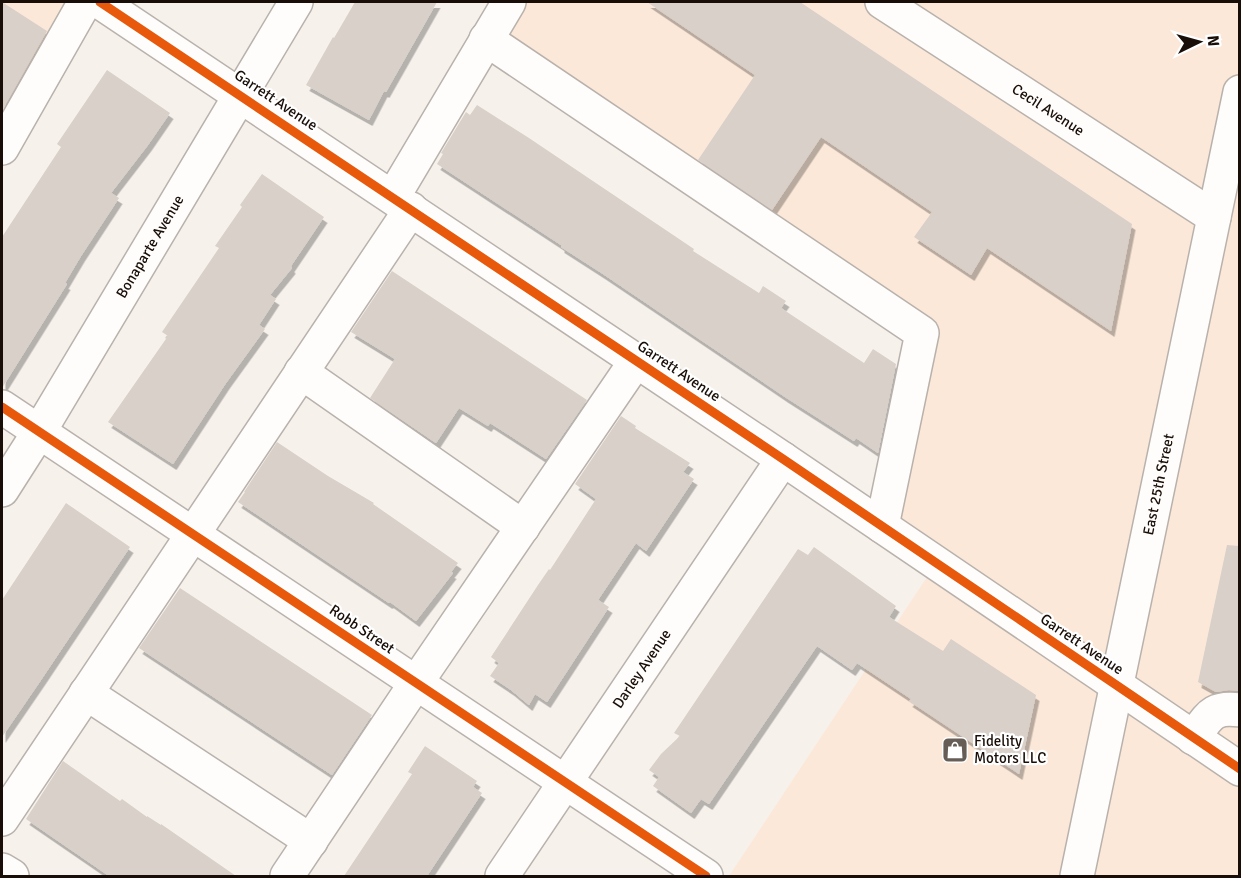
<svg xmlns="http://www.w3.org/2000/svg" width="1241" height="878" font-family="Signika,sans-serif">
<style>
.built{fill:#fbe8d9}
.building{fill:#d8d0c9;filter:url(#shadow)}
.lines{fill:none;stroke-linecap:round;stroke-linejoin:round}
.minor-casing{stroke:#b9b2ac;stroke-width:36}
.major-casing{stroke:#b9b2ac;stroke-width:36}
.minor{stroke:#fefdfc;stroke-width:33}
.major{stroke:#fefdfc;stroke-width:33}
.cycleway-casing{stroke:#fff;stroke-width:13}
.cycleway{stroke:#e8590c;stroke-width:9}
.labels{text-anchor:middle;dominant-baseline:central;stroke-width:4.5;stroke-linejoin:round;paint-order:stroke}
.street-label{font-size:15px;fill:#180e07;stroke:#fff}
.poi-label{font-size:15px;fill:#180e07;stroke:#fff;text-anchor:start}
</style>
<defs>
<filter id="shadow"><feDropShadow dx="3.5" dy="6" stdDeviation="0" flood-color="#0004"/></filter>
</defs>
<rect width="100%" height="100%" fill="#f7f1ec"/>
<!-- built -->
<path class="built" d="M2,2H84L2,145Z
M507,2H1239V876H729L935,565L883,530L926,333L482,42Z"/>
<!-- building -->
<path class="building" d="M2,2L47,31L2,111Z
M355,2H437L386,92L384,91L369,120L306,85L333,37L334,38Z
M647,2H800L1132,224L1111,331L987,248L971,275L914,237L932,212L821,137L772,210L698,160L755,75Z
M107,70L170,113L148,145L111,193L119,198L81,256L65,283L67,284L2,388V237L61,147L57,144Z
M477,105L529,138L694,249L693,251L759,293L763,286L786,301L781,308L864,363L873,349L896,364L878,453L856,438L854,441L785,397L603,274L561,247V245L437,164L443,154L441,153L466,112L470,115Z
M262,174L324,217L291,266L292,268L270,295L276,299L259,325L265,329L226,383L173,464L108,422L168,336L162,332L219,248L215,246L242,207L240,205Z
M392,271L587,400L546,459L490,423L488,426L459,408L436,443L370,398L395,359L351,332Z
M621,416L636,426L635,428L690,463L683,472L694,479L646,551L636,543L598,600L609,607L547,702L535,694L529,705L511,690L490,676L499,663L491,657L538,585L549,569L550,570L596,499L575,484Z
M277,442L328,476L374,503L373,504L458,563L451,572L453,573L416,621L390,602L389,603L238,502L245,492H244Z
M66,503L130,547L41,680L2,737V600Z
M1227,545L1239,546V691L1229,690L1216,692L1198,682Z
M814,547L896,606L889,617L943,651L951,639L1036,695L1019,774L909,701L911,699L857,663L852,670L817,646L709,804L701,799L691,813L653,786L659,777L649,770L661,754L680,736L674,733L777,580L798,549L808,555Z
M180,588L372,715L332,775L139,648Z
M425,746L477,781L473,787L482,793L427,876H344L412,774L408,772Z
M63,761L120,801L122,799L147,817V816L161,825V824L236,876H109L26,819Z"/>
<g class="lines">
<defs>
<g id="minor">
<path d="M100,2L783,459L1240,769"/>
<path id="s1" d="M882,2L1214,217"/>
<path d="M486,39L922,333L882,526"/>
<path d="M2,148L85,2"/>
<path d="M393,197L509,2"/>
<path d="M301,372L523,527"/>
<path d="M2,407L706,876"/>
<path id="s2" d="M2,490L39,432L296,2"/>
<path d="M86,693L311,841"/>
<path d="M1193,738C1209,717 1211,706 1240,710"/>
<path d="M2,819L411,209"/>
<path d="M2,870L12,876"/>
<path d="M287,876L416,683L636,361"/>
<path id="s3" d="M502,876L783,459"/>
</g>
<g id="major">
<path id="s4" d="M1077,876L1240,92"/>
</g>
</defs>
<!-- minor casing -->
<use href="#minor" class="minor-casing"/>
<!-- major casing -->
<use href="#major" class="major-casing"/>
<!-- minor -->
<use href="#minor" class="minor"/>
<!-- major -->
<use href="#major" class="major"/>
<defs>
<path id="cycleway" d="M100,2L783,459L1240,769
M2,407L706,876"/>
</defs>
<!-- cycleway casing -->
<use href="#cycleway" class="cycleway-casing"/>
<!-- cycleway -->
<use href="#cycleway" class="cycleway"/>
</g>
<!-- icons -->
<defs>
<symbol id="shop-square" viewBox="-11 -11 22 22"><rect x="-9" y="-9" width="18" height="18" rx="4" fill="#665d57" stroke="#fff"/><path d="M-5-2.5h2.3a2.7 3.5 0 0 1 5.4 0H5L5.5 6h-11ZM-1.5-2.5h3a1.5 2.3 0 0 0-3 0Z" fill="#fff"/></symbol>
</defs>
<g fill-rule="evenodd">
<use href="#shop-square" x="940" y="735" width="30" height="30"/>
</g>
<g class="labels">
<!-- street labels -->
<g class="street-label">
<text transform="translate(276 100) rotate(34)">Garrett Avenue</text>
<text stroke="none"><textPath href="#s1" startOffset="198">Cecil Avenue</textPath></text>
<text stroke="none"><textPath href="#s2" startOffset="285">Bonaparte Avenue</textPath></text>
<text transform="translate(679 371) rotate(34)">Garrett Avenue</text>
<text stroke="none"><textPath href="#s4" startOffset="400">East 25th Street</textPath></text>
<text transform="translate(362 629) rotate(34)">Robb Street</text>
<text transform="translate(1082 644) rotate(34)">Garrett Avenue</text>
<text stroke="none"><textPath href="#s3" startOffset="250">Darley Avenue</textPath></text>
</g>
<!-- poi labels -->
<g class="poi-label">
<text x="974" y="741">Fidelity<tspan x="974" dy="17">Motors LLC</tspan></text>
</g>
</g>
<!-- border -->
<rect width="1241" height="878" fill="none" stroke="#180e07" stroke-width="6"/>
<!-- north arrow -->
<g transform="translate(1199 42) rotate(85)" stroke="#ffffff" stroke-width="4.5" paint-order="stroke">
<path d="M0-4.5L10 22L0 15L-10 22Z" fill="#180e07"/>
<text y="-9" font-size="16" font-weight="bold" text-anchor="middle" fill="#180e07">N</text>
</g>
</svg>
